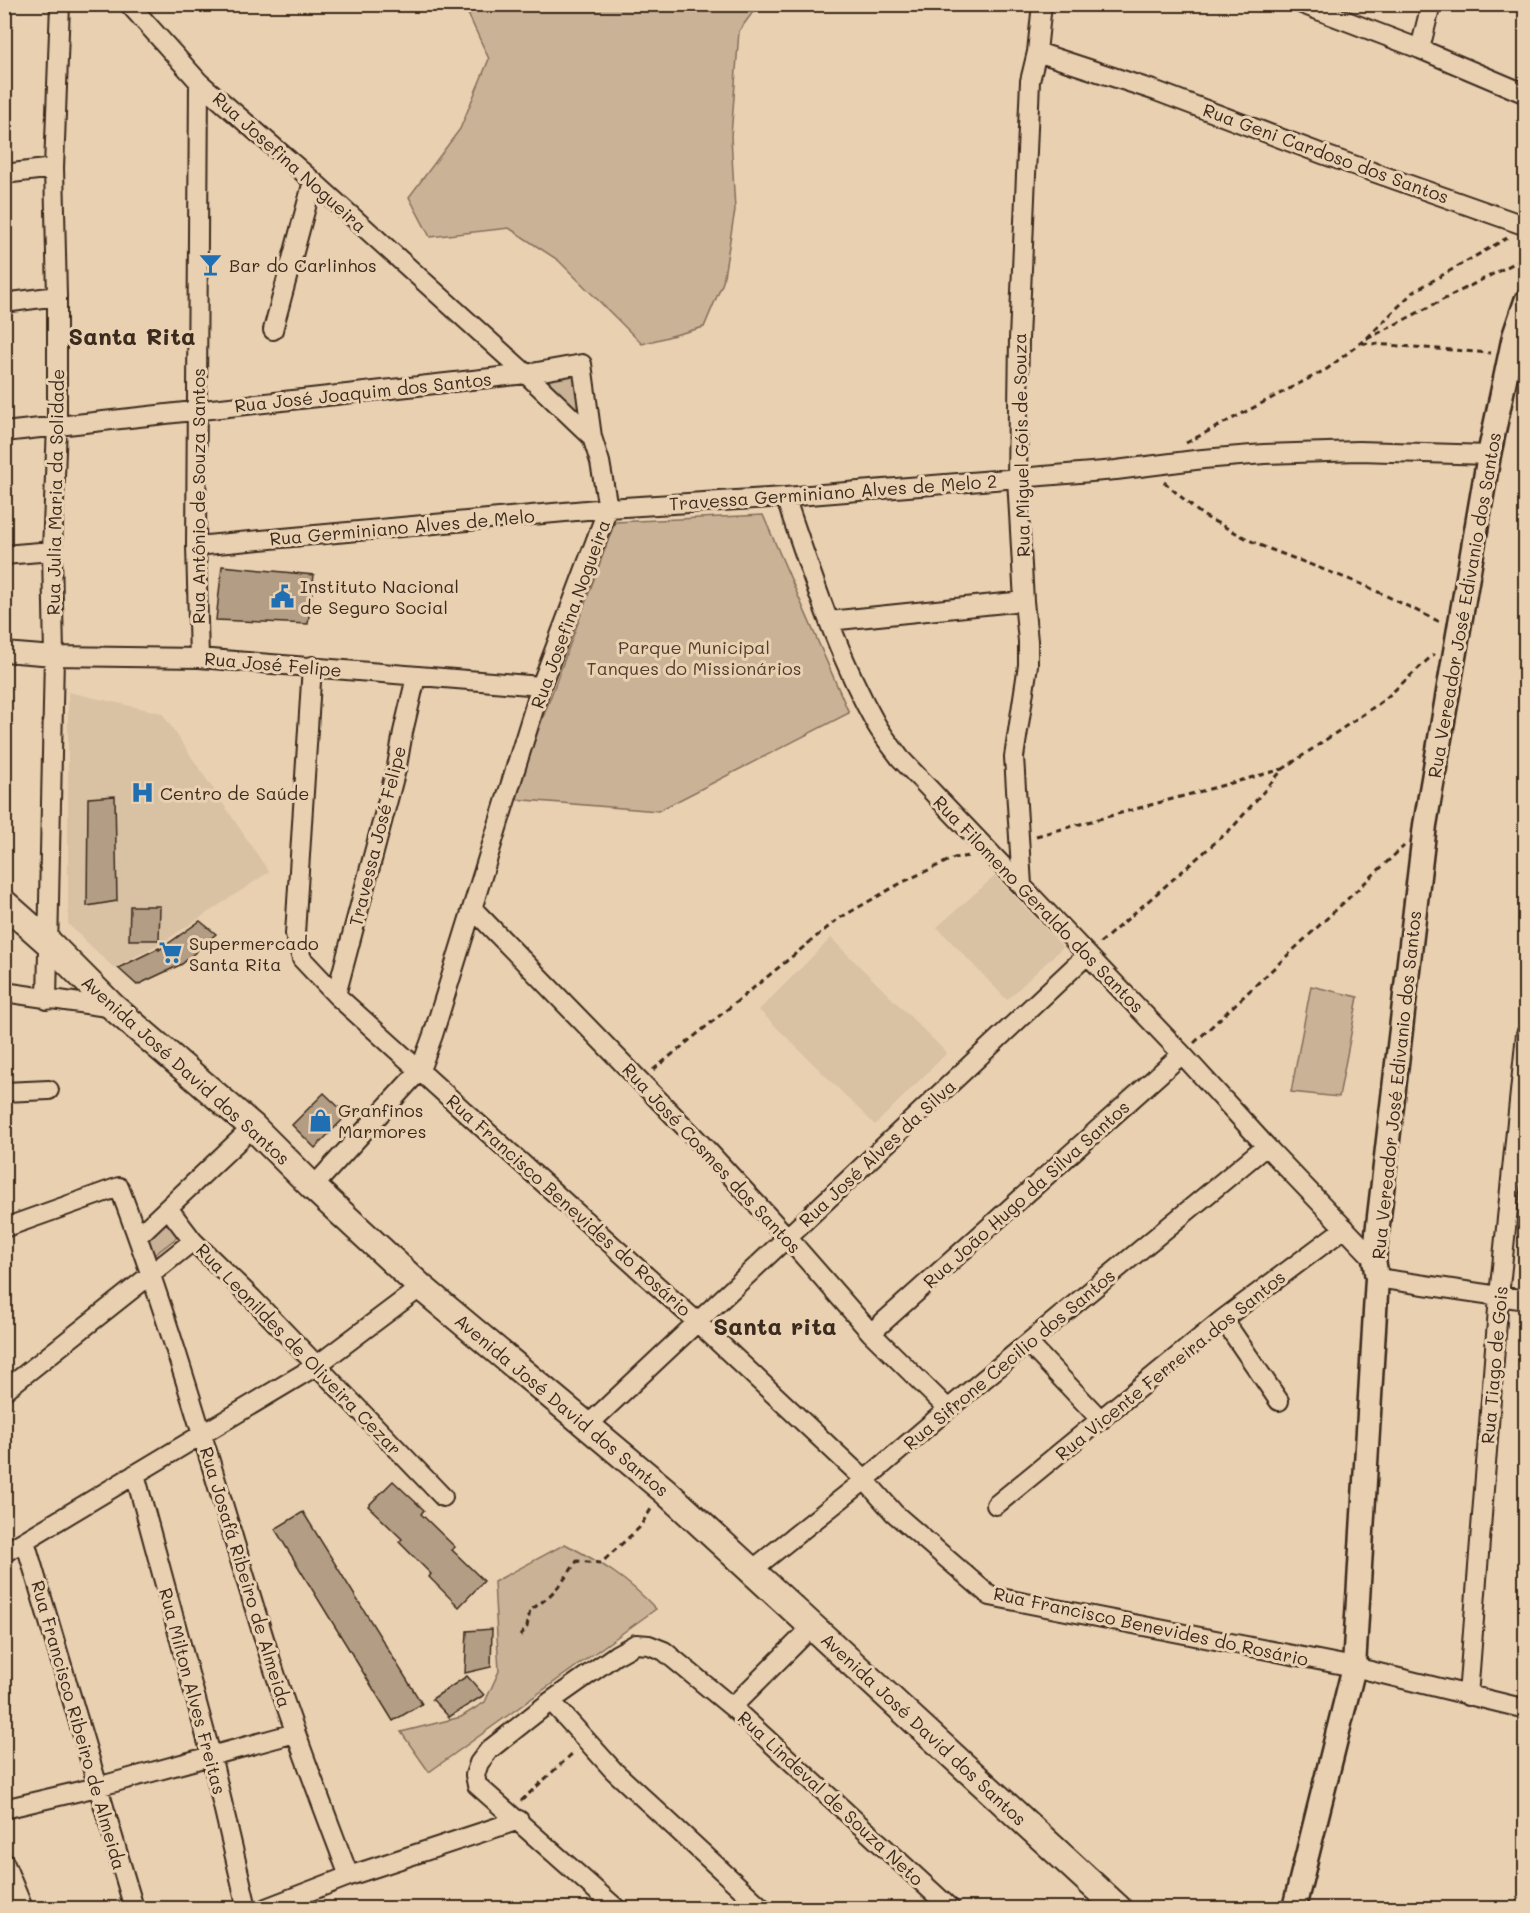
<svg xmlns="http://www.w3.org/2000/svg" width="1530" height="1913" font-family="Mali,sans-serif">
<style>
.built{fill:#d9c1a4}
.green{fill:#cab297;stroke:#826e5a;stroke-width:1.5}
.building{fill:#b39d84;stroke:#3b2a1e;stroke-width:1.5}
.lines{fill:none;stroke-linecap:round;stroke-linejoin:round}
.minor-casing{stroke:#3b2a1e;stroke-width:22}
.tertiary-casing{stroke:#3b2a1e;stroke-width:27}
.secondary-casing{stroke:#3b2a1e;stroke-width:30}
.path{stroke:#3b2a1e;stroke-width:3;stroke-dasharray:6 4.5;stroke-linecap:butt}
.minor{stroke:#e9d0b1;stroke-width:18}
.tertiary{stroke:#e9d0b1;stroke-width:22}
.secondary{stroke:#e9d0b1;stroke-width:26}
.labels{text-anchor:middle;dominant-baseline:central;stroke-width:6;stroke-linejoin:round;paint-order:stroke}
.street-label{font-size:18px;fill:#3b2a1e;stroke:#e9d0b1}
.poi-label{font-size:18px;fill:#3b2a1e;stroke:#e9d0b1;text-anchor:start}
.park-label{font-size:18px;fill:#503e30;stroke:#e9d0b1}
.district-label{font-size:24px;font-weight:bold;fill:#3b2a1e;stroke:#e9d0b1}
</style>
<rect width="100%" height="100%" fill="#e9d0b1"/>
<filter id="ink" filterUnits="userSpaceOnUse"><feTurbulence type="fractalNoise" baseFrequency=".0167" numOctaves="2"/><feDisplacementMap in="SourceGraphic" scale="12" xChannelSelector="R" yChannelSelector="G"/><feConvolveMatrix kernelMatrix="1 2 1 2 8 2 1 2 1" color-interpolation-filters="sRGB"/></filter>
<g filter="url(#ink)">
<!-- built -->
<path class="built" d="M68,692L162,713L269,872L168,939L114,968L68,924Z
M995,876L1063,947L1007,1000L937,927Z
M831,938L947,1053L875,1125L759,1010Z"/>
<!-- green -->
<path class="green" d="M464,5H758L739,31L731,136L735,210L723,282L704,327L642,344L558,260L509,228L430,237L409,197L460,129L489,59Z
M575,374L581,417L536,380Z
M763,515L849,713L658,811L513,799L615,522Z
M1311,986L1358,997L1339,1097L1291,1092Z
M165,1216L180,1235L153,1256L147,1233Z
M565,1544C602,1563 627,1578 656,1609L429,1772L401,1732L461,1717L485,1702L499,1671L494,1582Z"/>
<!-- building -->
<path class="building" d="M222,566L314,575L308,624L216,620Z
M115,796L117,901L87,906L88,798Z
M130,906H160L159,940H129Z
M200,921L216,934L182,964L137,985L118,968L159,948V950Z
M324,1093L347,1115L315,1148L292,1125Z
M393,1481L424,1510L421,1514L455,1547L452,1550L484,1581L459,1607L429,1577L431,1574L399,1542L402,1539L368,1506Z
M303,1512L422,1704L393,1721L275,1529Z
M492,1629L491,1667L465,1673L467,1631Z
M467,1676L484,1695L449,1717L432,1699Z"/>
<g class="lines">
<defs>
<path id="minor" d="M129,4L199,82L313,181L526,374L592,437L600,462L608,508L541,686L433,1035L420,1070L313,1187
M1302,4L1420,49L1526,94
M1420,49L1431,4
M1037,52L1156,91L1325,155L1526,226
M4,174L54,168
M4,303L57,296
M273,330L313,181
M4,432L526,374L582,364L592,437
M785,497C812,574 836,653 876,724C883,736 892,747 900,758L1182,1054L1266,1146L1374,1259
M196,546L608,508L785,497L1116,470L1203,459L1264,454L1359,451L1489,455
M4,555L52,551
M829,621L1024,601
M4,652L54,656L199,658L541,686
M199,658L196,546L199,82
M312,666L295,934L302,959L336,995L697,1322L865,1480L894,1513L990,1596L1354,1667L1526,1709
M1022,885L1014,757L1028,665V641L1024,601L1017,478L1019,339L1030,81L1037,52L1042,4
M473,909L709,1152L787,1237L871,1333L948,1409
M4,992L114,1008
M336,995L397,766L403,732L416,677
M47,1000L54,656L52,551L57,426V296L54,168L60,4
M4,1092L49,1090
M168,1208L193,1241L253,1299L443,1497
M4,1228L119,1187C179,1344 222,1507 273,1667C296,1738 323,1807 349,1876
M138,1236L253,1127
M1377,1278L1526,1300
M1223,1319L1279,1401
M871,1333L1182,1054
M1028,1343L1101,1420
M4,1391L193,1241
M588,1425L1087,955
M135,1474L211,1755L247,1908
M996,1505L1223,1319L1345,1228
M25,1541L134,1908
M4,1553L316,1366L421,1287
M752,1570L865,1480L948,1409L1266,1146
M1468,1696L1499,1296L1526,1034
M551,1701L614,1771L762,1908
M732,1707L813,1626
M4,1809L97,1787L295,1733
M4,1862L23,1908
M266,1908L349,1876L519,1820
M616,1908L477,1785L475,1775L479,1763L489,1750L551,1701L616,1655L636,1644L649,1645L664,1651L732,1707L950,1908"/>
<path id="tertiary" d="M1294,1908L1354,1667L1377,1278L1374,1259L1425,825L1489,455L1514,336L1526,301"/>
<path id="secondary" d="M4,903L49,943L114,1008L253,1127L313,1187L421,1287L664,1490L1118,1908"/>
</defs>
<!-- minor casing -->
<use href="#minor" class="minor-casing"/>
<!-- tertiary casing -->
<use href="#tertiary" class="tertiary-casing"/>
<!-- secondary casing -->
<use href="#secondary" class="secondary-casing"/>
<!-- path -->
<path class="path" d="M1367,339L1526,257
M1362,343L1490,353
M1186,443L1327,369L1368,337L1413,292L1507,238
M1164,482L1202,515L1259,545L1364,585L1440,622
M1036,836L1283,769
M1100,943L1233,827L1283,769L1384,700L1434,654
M1194,1043L1404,846
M653,1070L838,919L901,883L954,858L970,856
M520,1636L527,1627L530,1610C553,1596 562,1583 577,1561L601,1563L639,1528L653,1506
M521,1801L574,1752"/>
<!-- minor -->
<use href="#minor" class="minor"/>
<!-- tertiary -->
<use href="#tertiary" class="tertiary"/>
<!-- secondary -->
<use href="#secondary" class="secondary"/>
</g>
</g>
<!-- icons -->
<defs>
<symbol id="bar-bare" viewBox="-9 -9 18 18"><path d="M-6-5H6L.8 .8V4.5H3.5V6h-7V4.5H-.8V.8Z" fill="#1f6fb2" stroke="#e9d0b1" stroke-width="2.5" paint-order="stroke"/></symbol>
<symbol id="civic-bare" viewBox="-9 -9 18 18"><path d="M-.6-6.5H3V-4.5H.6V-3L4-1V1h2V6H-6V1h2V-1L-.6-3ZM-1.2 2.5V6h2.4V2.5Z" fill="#1f6fb2" stroke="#e9d0b1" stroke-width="2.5" paint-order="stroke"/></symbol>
<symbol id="hospital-bare" viewBox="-9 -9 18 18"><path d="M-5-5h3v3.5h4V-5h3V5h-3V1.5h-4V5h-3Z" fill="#1f6fb2" stroke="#e9d0b1" stroke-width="2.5" paint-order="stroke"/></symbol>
<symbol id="supermarket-bare" viewBox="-9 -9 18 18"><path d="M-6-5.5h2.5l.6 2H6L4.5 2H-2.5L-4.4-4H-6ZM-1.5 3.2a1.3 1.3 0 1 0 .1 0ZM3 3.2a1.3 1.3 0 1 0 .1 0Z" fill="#1f6fb2" stroke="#e9d0b1" stroke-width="2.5" paint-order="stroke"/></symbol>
<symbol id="shop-bare" viewBox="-9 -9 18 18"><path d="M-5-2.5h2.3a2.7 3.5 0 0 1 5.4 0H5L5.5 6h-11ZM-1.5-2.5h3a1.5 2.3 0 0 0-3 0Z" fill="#1f6fb2" stroke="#e9d0b1" stroke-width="2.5" paint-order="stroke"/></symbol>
</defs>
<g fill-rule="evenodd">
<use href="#bar-bare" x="194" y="248" width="33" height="33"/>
<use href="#civic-bare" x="266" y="580" width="33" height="33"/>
<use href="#hospital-bare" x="126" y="776" width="33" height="33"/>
<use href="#supermarket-bare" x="154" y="936" width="33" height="33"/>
<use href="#shop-bare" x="304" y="1104" width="33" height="33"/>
</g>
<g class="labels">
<!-- street labels -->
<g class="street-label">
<text transform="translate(1326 153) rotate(20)">Rua Geni Cardoso dos Santos</text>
<text transform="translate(290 162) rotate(42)">Rua Josefina Nogueira</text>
<text transform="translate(363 392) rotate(-6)">Rua José Joaquim dos Santos</text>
<text transform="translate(1021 445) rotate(-91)">Rua Miguel Góis de Souza</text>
<text transform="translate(55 492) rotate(-89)">Rua Julia Maria da Solidade</text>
<text transform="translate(833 492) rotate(-4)">Travessa Germiniano Alves de Melo 2</text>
<text transform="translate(198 496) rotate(-90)">Rua Antônio de Souza Santos</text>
<text transform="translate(402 527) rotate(-5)">Rua Germiniano Alves de Melo</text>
<text transform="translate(1464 605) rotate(-80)">Rua Vereador José Edivanio dos Santos</text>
<text transform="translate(570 614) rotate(-70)">Rua Josefina Nogueira</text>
<text transform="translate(273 664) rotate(5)">Rua José Felipe</text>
<text transform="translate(377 836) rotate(-76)">Travessa José Felipe</text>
<text transform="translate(1039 904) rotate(46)">Rua Filomeno Geraldo dos Santos</text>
<text transform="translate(186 1070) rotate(42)">Avenida José David dos Santos</text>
<text transform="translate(1396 1085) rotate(-84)">Rua Vereador José Edivanio dos Santos</text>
<text transform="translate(877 1153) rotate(-43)">Rua José Alves da Silva</text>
<text transform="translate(712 1158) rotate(47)">Rua José Cosmes dos Santos</text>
<text transform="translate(1026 1194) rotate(-42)">Rua João Hugo da Silva Santos</text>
<text transform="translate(569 1205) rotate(42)">Rua Francisco Benevides do Rosário</text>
<text transform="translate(299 1349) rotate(46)">Rua Leonildes de Oliveira Cezar</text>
<text transform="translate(1009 1359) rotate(-40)">Rua Sifrone Cecilio dos Santos</text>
<text transform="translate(1170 1365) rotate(-39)">Rua Vicente Ferreira dos Santos</text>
<text transform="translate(1494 1365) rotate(-85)">Rua Tiago de Gois</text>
<text transform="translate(562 1405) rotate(40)">Avenida José David dos Santos</text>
<text transform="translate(246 1577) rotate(73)">Rua Josafá Ribeiro de Almeida</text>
<text transform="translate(1151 1626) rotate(12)">Rua Francisco Benevides do Rosário</text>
<text transform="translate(193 1691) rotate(75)">Rua Milton Alves Freitas</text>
<text transform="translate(79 1725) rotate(74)">Rua Francisco Ribeiro de Almeida</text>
<text transform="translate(924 1729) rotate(43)">Avenida José David dos Santos</text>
<text transform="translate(831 1798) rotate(43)">Rua Lindeval de Souza Neto</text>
</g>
<!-- poi labels -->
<g class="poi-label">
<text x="229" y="265">Bar do Carlinhos</text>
<text x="300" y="586">Instituto Nacional<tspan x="300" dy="21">de Seguro Social</tspan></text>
<text x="160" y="793">Centro de Saúde</text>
<text x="189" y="943">Supermercado<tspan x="189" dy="21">Santa Rita</tspan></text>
<text x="338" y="1110">Granfinos<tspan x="338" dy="21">Marmores</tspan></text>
</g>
<!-- park labels -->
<g class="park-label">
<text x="694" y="647">Parque Municipal<tspan x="694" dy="21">Tanques do Missionários</tspan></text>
</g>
<!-- district labels -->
<g class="district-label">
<text x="132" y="335">Santa Rita</text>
<text x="775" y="1325">Santa rita</text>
</g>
</g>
<!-- margin -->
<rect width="1530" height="1913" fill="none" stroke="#e9d0b1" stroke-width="24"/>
<rect x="12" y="12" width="1506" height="1889" fill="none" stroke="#3b2a1e" stroke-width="2" filter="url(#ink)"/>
</svg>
